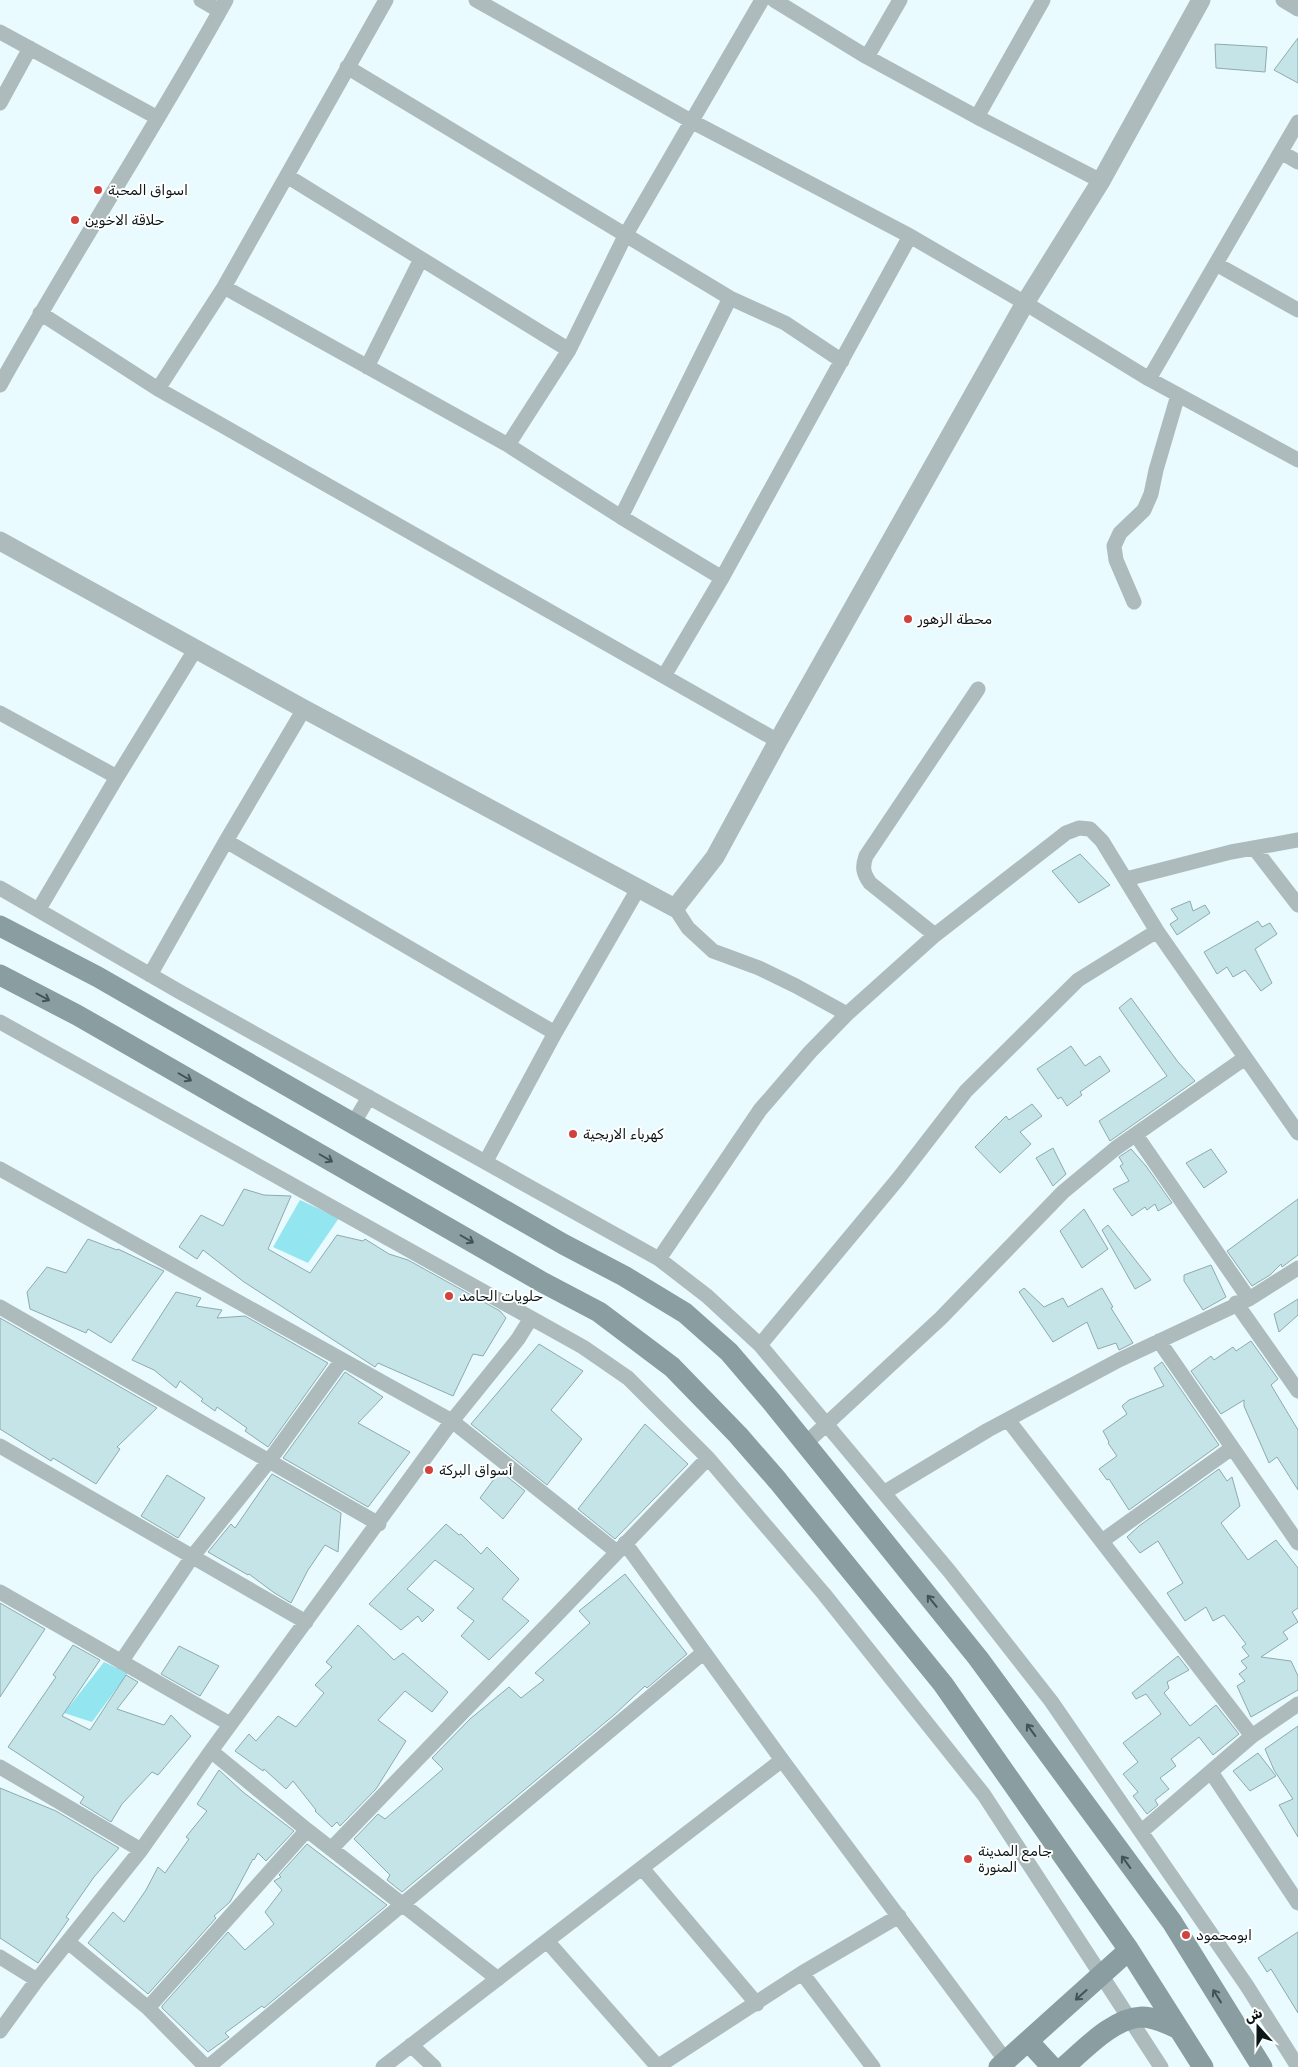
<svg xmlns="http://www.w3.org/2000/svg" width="1298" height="2067" font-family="Rubik,'Noto Sans Arabic',sans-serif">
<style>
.green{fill:#93e6f0}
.building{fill:#c5e4e8;stroke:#8daaae}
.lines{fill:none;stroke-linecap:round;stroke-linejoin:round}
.minor{stroke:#aebbbc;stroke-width:15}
.tertiary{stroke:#aebbbc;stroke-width:19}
.secondary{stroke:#8a9da0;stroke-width:21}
.oneway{stroke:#445355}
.poi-dot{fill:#d1423f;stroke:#fff;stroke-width:2}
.labels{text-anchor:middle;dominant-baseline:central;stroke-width:4;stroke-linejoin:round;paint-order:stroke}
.poi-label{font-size:14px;fill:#0a1617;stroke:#fff;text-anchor:start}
</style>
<rect width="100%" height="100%" fill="#e9fbfe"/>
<!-- green -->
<path class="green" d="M300,1200L339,1218L308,1263L273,1247Z
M104,1662L128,1673L92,1722L64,1713Z"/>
<!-- building -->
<path class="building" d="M1298,38V83L1274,70Z
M1215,44L1267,47L1265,72L1216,68Z
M1080,854L1110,885L1079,903L1052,871Z
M1190,901L1193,911L1205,905L1210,913L1177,935L1170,924L1178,919L1171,909Z
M1258,921L1262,927L1270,923L1277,934L1255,949L1272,983L1261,991L1245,970L1233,977L1227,967L1217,974L1204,952Z
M1131,998L1178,1062L1195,1081L1110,1141L1099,1121L1167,1076L1119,1008Z
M1071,1046L1085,1066L1100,1056L1110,1071L1080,1092L1082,1095L1067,1106L1061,1097L1058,1099L1037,1069Z
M1032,1104L1042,1116L1020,1132L1031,1144L1000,1173L975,1147L1006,1116L1009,1120Z
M1053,1148L1066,1174L1053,1186L1036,1158Z
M1131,1149L1146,1166L1172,1203L1158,1211L1155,1204L1147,1210L1145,1207L1132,1216L1113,1189L1129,1181L1120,1166L1123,1164L1119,1157Z
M1211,1149L1227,1172L1204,1188L1186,1163Z
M244,1189L264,1195L291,1196L268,1249L310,1273L337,1235L363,1241L365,1239L389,1254L408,1260L500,1311L506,1318L483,1356L473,1354L453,1396L378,1363L375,1367L244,1282L203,1250L197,1259L179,1247L201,1215L223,1226Z
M1298,1199V1255L1282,1267L1281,1264L1270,1275L1252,1286L1227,1251Z
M1084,1209L1108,1249L1082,1268L1060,1231Z
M1108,1225L1151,1280L1135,1289L1102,1230Z
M88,1239L117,1250L118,1249L164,1271L111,1343L88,1329L86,1333L30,1309L27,1292L47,1267L66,1273Z
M1211,1265L1226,1297L1203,1310L1184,1281V1275Z
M1024,1288L1044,1307L1063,1298L1068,1307L1102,1288L1113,1307L1111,1308L1133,1343L1119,1350L1116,1343L1098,1349L1087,1322L1053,1342L1019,1292Z
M176,1292L201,1298L196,1306L222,1310L217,1318L245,1316L328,1363L268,1447L245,1431L247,1428L217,1407L215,1411L201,1401L203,1399L180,1381L176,1388L154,1370L132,1360Z
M1298,1299V1315L1279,1332L1274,1314Z
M0,1318L157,1408L117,1447L120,1449L96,1484L53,1458L51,1461L0,1429Z
M1251,1341L1278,1379L1271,1385L1298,1430V1490L1277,1457L1269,1463L1244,1406V1400L1221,1414L1191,1371L1211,1356L1214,1360L1233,1347L1236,1351Z
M539,1344L583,1371L551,1410L582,1439L547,1485L471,1424Z
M1162,1362L1219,1445L1129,1510L1109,1479L1107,1480L1099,1469L1117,1456L1108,1443L1109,1442L1103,1431L1127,1414L1122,1406L1129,1400L1164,1386L1154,1368Z
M345,1372L383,1397L358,1423L410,1452L368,1507L283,1458Z
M645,1424L688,1464L615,1539L578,1509Z
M1219,1469L1227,1481L1232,1477L1240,1506L1221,1523L1248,1560L1276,1540L1298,1568V1608L1292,1612L1298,1622L1283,1632L1288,1639L1261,1657L1291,1661L1298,1676V1690L1251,1717L1237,1686L1245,1681L1239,1674L1247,1668L1241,1661L1249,1656L1242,1647L1246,1644L1224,1615L1213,1621L1206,1607L1185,1621L1167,1593L1183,1583L1158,1541L1140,1553L1127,1537L1139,1526Z
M500,1471L525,1491L503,1519L480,1498Z
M272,1474L341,1513L338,1552L325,1545L308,1570L291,1603L273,1592L249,1574L248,1575L208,1552L231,1524L235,1528Z
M167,1475L205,1498L178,1538L141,1516Z
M446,1524L459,1535L461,1534L481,1554L487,1547L519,1579L502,1599L529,1621L489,1660L461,1636L474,1621L457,1608L474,1589L435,1560L407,1589L434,1610L422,1622L418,1616L401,1630L369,1604Z
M625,1574L687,1654L647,1688L645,1686L614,1715L402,1892L387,1880L390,1875L354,1839L378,1814L385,1819L443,1769L432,1758L470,1719L509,1687L521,1698L544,1680L535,1673L590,1623L579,1611Z
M0,1603L45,1629L0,1697Z
M358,1625L394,1660L403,1653L448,1692L432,1712L405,1691L378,1720L406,1741L376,1789L340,1826L337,1822L332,1827L315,1811L316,1810L293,1781L286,1789L264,1769L263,1771L235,1751L249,1734L256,1741L278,1716L296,1727L324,1693L315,1685L332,1667L326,1662Z
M73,1645L100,1660L62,1716L90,1730L126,1675L138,1682L117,1709L164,1725L171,1715L191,1736L158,1775L152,1772L122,1804L111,1822L80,1803L84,1797L8,1747L56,1677L53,1675Z
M179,1646L219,1666L200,1696L161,1674Z
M1178,1656L1189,1670L1167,1682L1169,1688L1164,1693L1190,1726L1216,1705L1239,1734L1213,1755L1199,1737L1171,1759L1176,1766L1160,1778L1169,1789L1155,1800L1158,1805L1147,1814L1133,1796L1138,1792L1123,1774L1138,1762L1123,1743L1161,1714L1146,1694L1136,1699L1132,1693Z
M1298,1726V1837L1279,1805L1293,1799L1274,1770L1265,1749Z
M1258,1753L1276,1776L1250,1791L1233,1771Z
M219,1770L243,1792L294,1831L266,1861L258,1853L254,1860L253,1859L230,1902L214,1916L216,1918L148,1994L88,1943L113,1912L124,1922L146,1890L158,1867L165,1873L189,1839L186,1837L207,1811L197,1804Z
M0,1788L56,1811L119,1848L94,1877L66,1917L69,1919L38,1963L0,1938Z
M307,1844L387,1905L264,2008L262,2006L225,2033L229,2037L208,2052L162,2008V2006L228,1932L245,1950L274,1924L265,1912L282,1890L274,1881L281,1877L279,1875Z
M1298,1932V2013L1271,1969L1267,1972L1258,1958Z"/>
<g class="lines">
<!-- minor -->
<path class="minor" d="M201,0L220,11
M476,0L691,121L910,236L1025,303L1149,379L1298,460
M774,0L867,57L977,117L1101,181
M1283,0L1298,9
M0,32L158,118
M867,57L900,0
M347,67L730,298L785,323L842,361
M0,103L30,48
M977,117L1043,0
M1281,152L1298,162
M287,176L569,350
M1216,264L1298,310
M224,287L508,445L621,517L722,578
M40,313L158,389L778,741
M367,367L421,259
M1149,379L1298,122
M0,385C72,255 154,130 226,0
M158,389L224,287L386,0
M508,445L569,350L625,236L762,0
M621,517L730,298
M1134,602L1116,560L1114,546L1120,533L1144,510L1151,494L1156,470L1178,395
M664,676L722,578L910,236
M0,713L117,777
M226,841L555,1033
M1254,848L1298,905
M1126,879L1231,852L1298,840
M0,888L180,992L659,1259L707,1296L760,1345L950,1572L1051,1701L1247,1986L1298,2067
M675,908L688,928L713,951L759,968L796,986L847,1014
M39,909L117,777L195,650
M935,935L870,883C863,873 862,867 866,856L978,689
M150,975L226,841L304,709
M0,1022L583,1347L628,1378L708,1458L824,1594L984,1795L1161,2067
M353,1124L369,1097
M1136,1135L1249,1299
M486,1161L555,1033L638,889
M0,1169L452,1421L617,1552
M659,1259L760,1110L810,1052L847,1014L935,935L1066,833L1079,828L1090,829L1102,841L1157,931L1298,1133
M1236,1303L1298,1391
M0,1307L379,1524
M1159,1341L1298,1543
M760,1345L898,1179L966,1091L1078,980L1157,931
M1008,1420L1252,1736
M806,1443L941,1318L1063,1192L1116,1148L1245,1058
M0,1446L306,1622
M885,1492L988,1430L1119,1360L1249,1299L1298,1268
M1102,1541L1232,1448
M625,1543L782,1760L1006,2061
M0,1592L230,1724
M121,1662L192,1557L269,1461L342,1360
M211,1751L307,1830L498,1979
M0,1767L141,1850
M1211,1772L1298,1903
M1142,1831L1252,1736L1298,1704
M331,1849L708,1458
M642,1868L757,2004
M547,1941L658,2067
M68,1942L148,2008L206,2067
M0,1957L37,1980
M802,1973L873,2067
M148,2008L307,1830
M0,2031L37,1980L141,1850L211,1751L452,1421L518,1339L531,1318
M411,2045L434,2067
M208,2067L704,1652
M383,2067L782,1760
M657,2067L802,1973L899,1916"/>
<!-- tertiary -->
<path class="tertiary" d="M0,541L304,709L675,908L715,857L778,741L1025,303L1101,181L1201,0"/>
<!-- secondary -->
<path class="secondary" d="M0,926L98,977L563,1244L624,1276L685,1313L729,1352L771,1401L978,1658L1172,1922L1262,2067
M0,975L77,1015L542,1282L599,1312L672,1367L738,1435L778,1481L943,1684L1129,1950L1203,2067
M1029,2042L1052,2067
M999,2067L1129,1950
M1064,2067C1085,2049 1113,2018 1142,2017C1155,2017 1168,2024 1179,2029"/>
</g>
<!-- one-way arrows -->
<defs><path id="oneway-shaft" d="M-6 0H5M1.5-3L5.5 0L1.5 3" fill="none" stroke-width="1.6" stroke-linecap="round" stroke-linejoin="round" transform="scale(1.25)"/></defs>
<g class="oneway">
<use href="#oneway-shaft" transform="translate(43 997) rotate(28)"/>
<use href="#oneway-shaft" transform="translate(185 1077) rotate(30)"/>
<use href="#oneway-shaft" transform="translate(326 1158) rotate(30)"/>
<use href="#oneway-shaft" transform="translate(467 1239) rotate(30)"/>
<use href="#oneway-shaft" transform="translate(932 1601) rotate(-129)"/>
<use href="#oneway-shaft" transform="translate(1031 1730) rotate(-126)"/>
<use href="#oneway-shaft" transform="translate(1126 1862) rotate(-126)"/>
<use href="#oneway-shaft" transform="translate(1081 1995) rotate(138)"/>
<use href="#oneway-shaft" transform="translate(1217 1996) rotate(-122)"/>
</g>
<!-- markers -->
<g class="poi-dot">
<circle cx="98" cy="190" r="5"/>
<circle cx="75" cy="220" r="5"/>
<circle cx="908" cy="619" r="5"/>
<circle cx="573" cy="1134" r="5"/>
<circle cx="449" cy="1296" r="5"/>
<circle cx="429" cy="1470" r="5"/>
<circle cx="968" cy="1859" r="5"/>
<circle cx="1186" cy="1935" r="5"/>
</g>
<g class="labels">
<!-- poi labels -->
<g class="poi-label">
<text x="108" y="190">اسواق المحبة</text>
<text x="85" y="220">حلاقة الاخوين</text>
<text x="918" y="619">محطة الزهور</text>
<text x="583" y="1134">كهرباء الاربجية</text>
<text x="459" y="1296">حلويات الحامد</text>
<text x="439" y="1470">أسواق البركة</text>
<text x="978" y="1851">جامع المدينة<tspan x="978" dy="16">المنورة</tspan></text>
<text x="1196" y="1935">ابومحمود</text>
</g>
</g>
<!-- north arrow -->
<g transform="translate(1258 2027) rotate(339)" stroke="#ffffff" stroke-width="4" paint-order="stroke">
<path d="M0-4L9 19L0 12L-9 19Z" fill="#0a1617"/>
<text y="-8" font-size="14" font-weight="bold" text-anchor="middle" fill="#0a1617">ش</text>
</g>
</svg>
